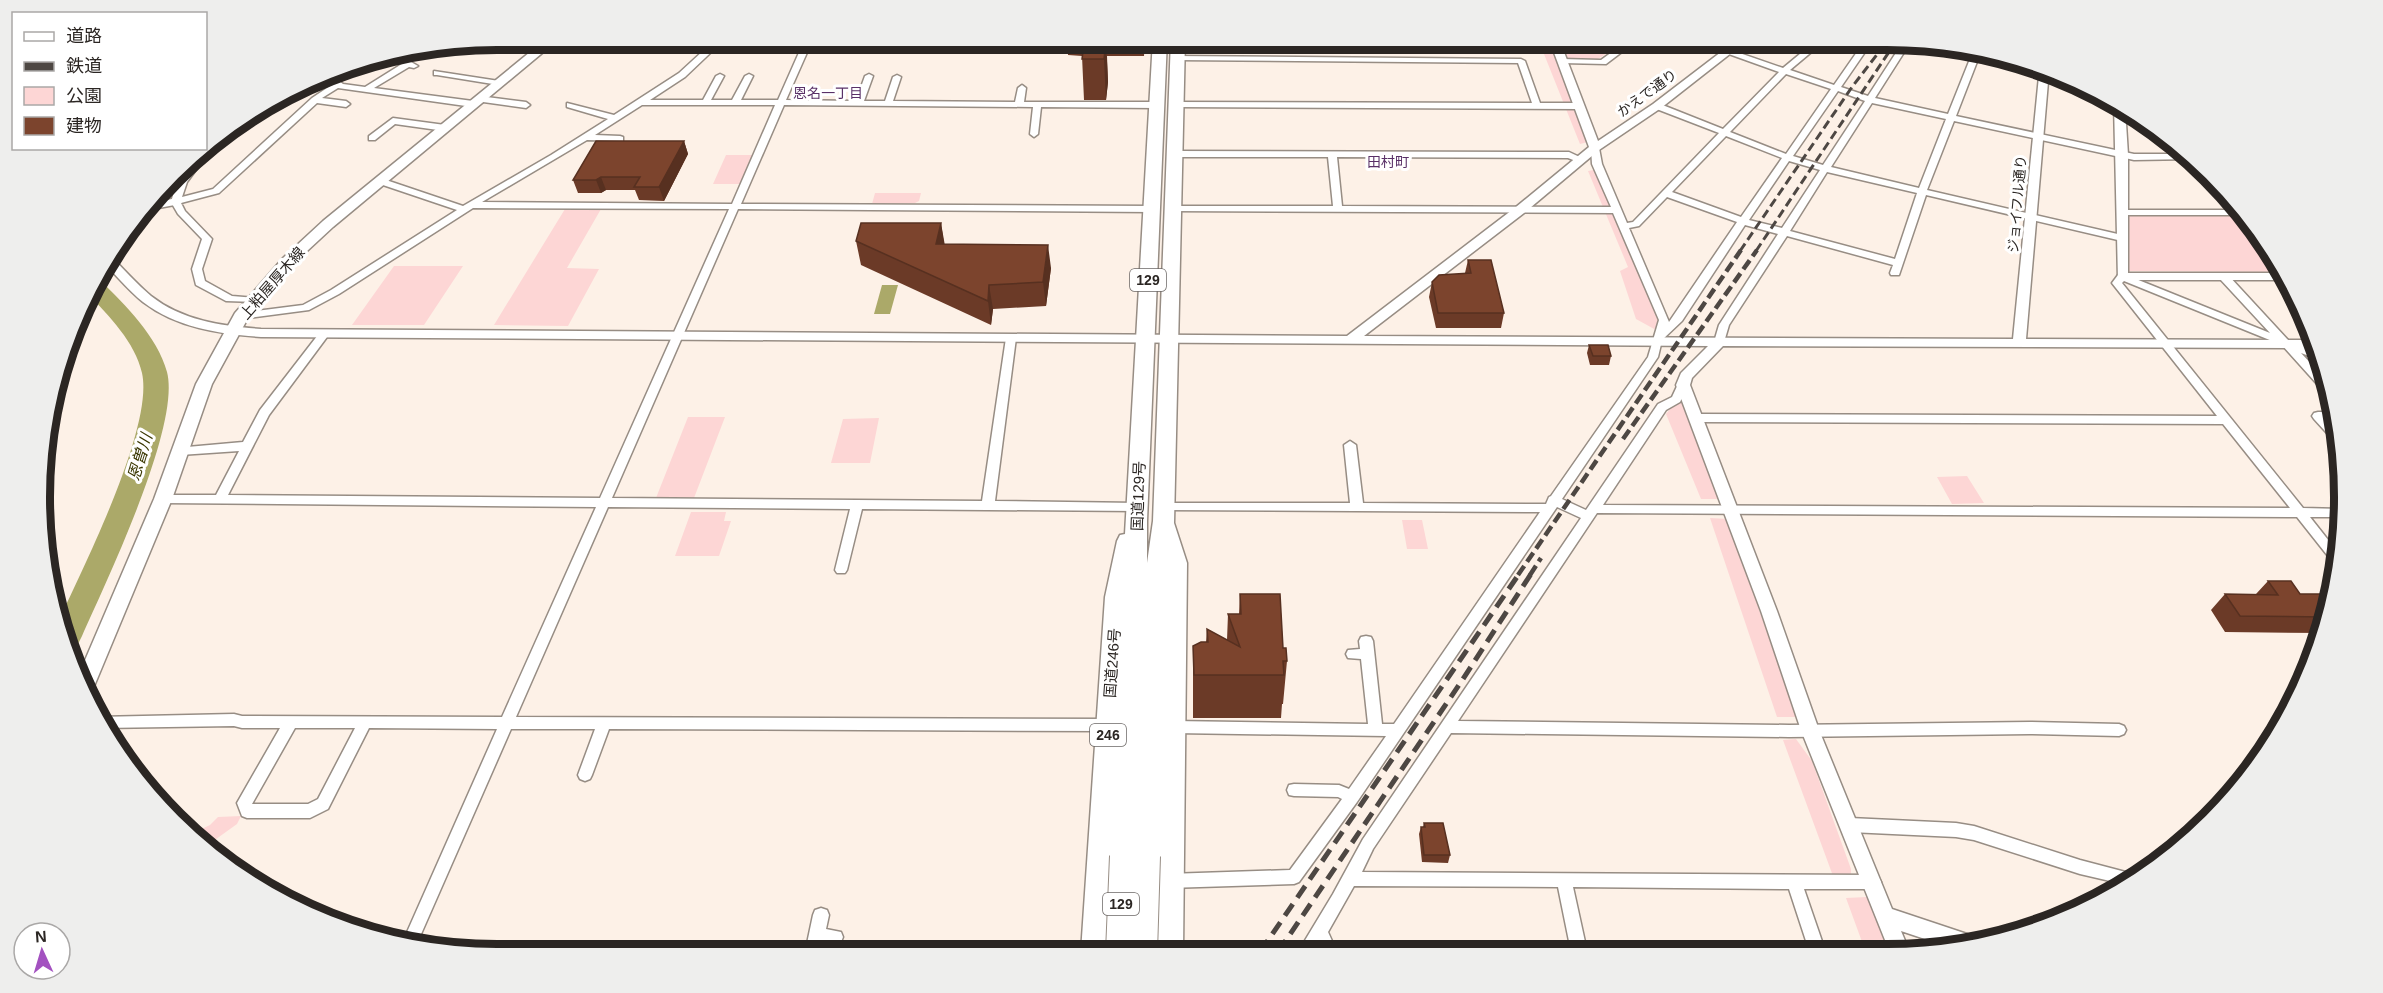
<svg xmlns="http://www.w3.org/2000/svg" width="2383" height="993" font-family="Arial,'Noto Sans JP',sans-serif">
<style>
.green{fill:#fdd6d5}
.water{fill:#aba969}
.lines{fill:none;stroke-linecap:round;stroke-linejoin:round}
.river{fill:#aba969;fill-rule:evenodd}
.minor-casing{stroke:#978d84;stroke-width:3}
.tertiary-casing{stroke:#978d84;stroke-width:3}
.secondary-casing{stroke:#978d84;stroke-width:3}
.trunk-casing{stroke:#978d84;stroke-width:3}
.minor{fill:#fff;fill-rule:evenodd}
.tertiary{fill:#fff;fill-rule:evenodd}
.secondary{fill:#fff;fill-rule:evenodd}
.trunk{fill:#fff;fill-rule:evenodd}
.rail-far2{stroke:#4d4743;stroke-width:3;stroke-dasharray:9 4.5;stroke-linecap:butt}
.rail-far1{stroke:#4d4743;stroke-width:4.5;stroke-dasharray:11 5;stroke-linecap:butt}
.rail{stroke:#4d4743;stroke-width:5;stroke-dasharray:14 8;stroke-linecap:butt}
.trunk-bridge-casing{stroke:#978d84;stroke-width:28;stroke-linecap:butt}
.trunk-bridge{stroke:#fff;stroke-width:26}
.wall{fill:#6b3a27}
.shaded-wall{fill:#573020}
.building{fill:#7c442d;stroke:#573020;stroke-width:1.5}
.labels{text-anchor:middle;dominant-baseline:central;stroke-width:6;stroke-linejoin:round;paint-order:stroke}
.far-neighbourhood-label{font-size:14px;fill:#593067;stroke:#fff}
.far-street-label{font-size:14px;fill:#2b2623;stroke:#fff}
.shield{fill:#fff;stroke:#6b6765;stroke-width:1.5}
.shield-label{font-size:14px;font-weight:bold;fill:#2b2623}
.street-label{font-size:15px;fill:#2b2623;stroke:#fff}
.water-label{font-size:16px;font-style:italic;fill:#393601;stroke:#fff}
.rim{fill:none;stroke:#2b2623;stroke-width:8}
</style>
<rect width="100%" height="100%" fill="#fdf1e7"/>
<!-- green -->
<path class="green" d="M1538,39H1549L1588,142L1580,144Z
M1560,39H1628L1598,59L1567,58Z
M726,155H753L740,184H713Z
M1599,169L1660,323L1656,330L1636,319L1620,271L1628,267L1588,171Z
M875,193H921L919,201L915,203L872,204Z
M565,209H601L567,268L599,269L568,326L494,325Z
M2131,215L2247,216L2283,272L2129,271L2127,269L2129,216Z
M394,266H463L424,325H352Z
M1686,401L1726,499H1701L1666,414L1675,403Z
M688,417H725L694,498H656Z
M879,418L870,463H831L843,419Z
M1967,476L1984,503L1952,504L1937,477Z
M691,512H726L724,521H731L719,556H675Z
M1710,518L1728,519L1796,717H1777Z
M1402,520H1422L1428,549H1407Z
M1796,739L1812,761L1851,869V876H1833L1783,740Z
M241,816L237,824L205,847L191,834L210,825L218,817Z
M1867,897L1888,950H1865L1846,898Z"/>
<!-- water -->
<path class="water" d="M882,285H898L890,314H874Z"/>
<g class="lines">
<!-- river -->
<path class="river" d="M95,279L100,280C126,306 157,336 167,372C181,426 106,582 82,636L78,644L71,647L60,618C84,566 154,426 142,373C135,342 109,316 88,294Z"/>
<defs>
<path id="minor" d="M716,39H725L685,77L650,100H703L716,76L720,74L724,76L711,100H732L745,76L749,74L753,76L741,100H778L805,39H813L786,100L856,101L865,76L869,74L873,76L864,101H885L893,77L897,75L901,77L893,101L1015,102L1018,88L1022,85L1026,88L1024,102H1157L1161,105L1157,108L1041,107L1038,134L1034,137L1030,134L1033,107L784,105L741,204L1152,206L1157,209L1152,212L738,209L612,498L982,501L1006,338L1011,335L1016,338L995,501L1137,503L1143,507L1137,511L862,509L847,570L845,573H837L835,570L850,509L608,507L516,717L1109,719L1114,721L1116,725L1114,729L1109,731L609,729L592,775L590,779L585,781L580,779L578,775L595,729H511L418,941L404,939L497,729L369,728L328,809L310,818H247L242,816L237,803L280,728H242L234,726L102,728L97,717L234,714L242,716L502,717L596,507L163,503L157,499L163,495H216L239,451L180,455L176,454L174,451L176,448L243,442L260,410L321,331L325,330L330,333L269,415L228,495L600,498L729,209L473,208L339,294L309,310L241,319L236,316L241,313L303,305L331,290L457,210L377,183V179H383L463,206L551,155L608,119L567,107V103L614,115L679,73ZM642,105H775L732,204L482,202L587,140L623,141V137L620,136L595,135ZM295,728H355L318,799L308,804H252Z
M1630,39H1639L1606,64L1562,63L1558,61L1562,59L1601,60Z
M1687,39H1699L1783,68L1818,39H1827L1790,70L1834,85L1866,39H1874L1841,87L1868,96L1903,42L1910,43L1875,98L1948,114L1972,54H1980L1956,116L2134,154H2190L2194,159L2134,160L1954,121L1927,190L2122,235L2127,238L2122,241L1926,195L1899,275H1891L1890,273L1893,265L1787,236L1729,325L1724,342L1719,345L1714,342L1719,325L1778,234L1745,225L1682,321L1662,340L1658,357L1562,499L1586,510L1658,404L1672,397L1679,382L1683,381L1689,385L1680,402L1666,410L1603,505L2290,508L2223,424L1698,422L1692,418L1698,414L2217,416L2112,283L2118,275H2126L2270,333L2220,279L2219,277L2224,274L2228,275L2289,341L2319,353L2322,360H2320L2301,353L2329,383L2331,394H2326L2282,345L2124,281L2122,283L2303,508L2342,509L2341,517H2310L2340,555L2338,566L2335,565L2297,517L1597,513L1458,721L1789,725L2030,722L2119,724L2124,726L2126,730L2124,734L2119,736L2030,734L1789,737L1451,733L1373,849L1362,872L1873,875L1878,877L1881,882L1878,887L1873,889H1804L1825,950H1809L1789,889L1573,887L1587,951H1571L1558,887L1354,886L1328,932L1337,952H1321L1318,947L1315,952H1298L1333,894L1363,839L1581,518L1557,507L1357,802L1299,882L1294,884L1168,888L1163,886L1160,881L1163,876L1168,874L1290,870L1342,799L1338,797L1294,796L1289,795L1287,790L1289,785L1294,784L1339,785L1349,789L1386,736L1174,733L1169,731L1167,727L1169,723L1174,721L1368,724L1361,659L1348,658L1346,654L1348,650L1360,649L1359,641L1361,637L1366,636L1371,637L1373,641L1382,724H1394L1540,512L1164,510L1158,506L1160,503H1350L1344,445L1350,441L1356,445L1363,503L1546,504L1549,497L1551,496L1648,357L1659,320L1613,213L1172,211L1167,208L1169,206H1333L1328,157H1174L1170,154L1174,151L1569,152L1586,160L1581,163L1568,158L1337,157L1342,206L1611,207L1592,164L1591,148L1595,145L1599,148L1602,164L1627,223L1633,222L1719,133L1654,108V104H1660L1723,129L1779,72ZM1786,74L1831,89L1786,154L1730,132ZM1838,91L1865,101L1823,165L1793,156ZM1872,103L1946,119L1919,188L1831,167ZM1726,136L1782,158L1741,217L1672,192ZM1789,161L1820,170L1782,228L1749,220ZM1827,172L1917,193L1895,259L1790,231ZM1667,197L1737,222L1669,322L1629,228L1639,226Z
M1174,56L1521,59L1525,61L1540,103H1580L1584,106L1580,109L1176,107L1172,104L1173,102L1532,103L1518,63L1177,60H1174Z
M405,62H411L418,66L414,68L409,67L374,88L473,101L477,104L473,107L338,88L322,98L346,101L350,104L346,107L317,103L219,193L181,203L185,211L212,239L202,269L205,281L232,296L256,298L257,300L256,302L226,301L196,285L192,269L202,239L178,214L171,202L177,182L203,148H206V145L219,135L220,137L187,182L182,197L213,189L312,98L333,84L322,76L329,73L343,84L365,87Z
M434,71L499,81L503,83L499,85L437,75H434Z
M479,96L526,102L530,105L526,108L476,101L475,99Z
M393,118L445,125L449,128L445,131L395,124L375,140H369V136Z
M2122,210H2242L2247,215H2119L2117,213Z
M2318,412H2334L2335,420H2328L2337,430L2339,443L2335,442L2314,419L2312,416L2314,413Z
M1850,818L1956,823L1974,826L2080,860L2137,875L2123,884L2080,874L1974,840L1956,837L1850,832L1845,830L1843,825L1845,820Z
M821,908L827,910L829,915L826,929L841,932L843,937L841,942L835,945H823L821,953H805L813,915L815,910Z"/>
<path id="tertiary" d="M1549,39H1559L1598,141L1653,104L1738,39H1749L1661,108L1599,150L1524,213L1364,336L2013,339L2040,66L2049,70L2026,339L2314,340L2317,348L1723,346L1692,378L1690,385L1777,611L1819,730L1892,909L1967,934L1974,937L1976,941L1952,948L1901,931L1909,950H1889L1801,730L1761,611L1676,385L1681,373L1708,346L261,337C220,334 177,328 143,302C129,291 117,276 104,263L111,256C124,270 137,284 151,296C183,321 222,326 261,329L1347,336L1516,207L1589,147Z
M2116,101L2125,107L2128,155V273H2284L2288,280H2118L2114,103Z
M176,198L182,202L180,204L148,210L154,203Z"/>
<path id="secondary" d="M546,39H559L333,227L293,264L248,318L212,384L172,499L95,684L92,690L88,692L80,672L154,499L196,384L235,313L283,258L323,221Z"/>
<path id="trunk" d="M1153,39H1167L1147,521V563L1153,521L1171,39H1185L1174,523L1187,563L1183,952H1155L1157,863L1147,868L1138,865L1135,859L1132,865L1123,868L1114,864L1109,952H1081L1105,597L1117,541L1120,535L1125,534Z"/>
</defs>
<!-- minor casing -->
<use href="#minor" class="minor-casing"/>
<!-- tertiary casing -->
<use href="#tertiary" class="tertiary-casing"/>
<!-- secondary casing -->
<use href="#secondary" class="secondary-casing"/>
<!-- trunk casing -->
<use href="#trunk" class="trunk-casing"/>
<!-- minor -->
<use href="#minor" class="minor"/>
<!-- tertiary -->
<use href="#tertiary" class="tertiary"/>
<!-- secondary -->
<use href="#secondary" class="secondary"/>
<!-- trunk -->
<use href="#trunk" class="trunk"/>
<!-- rail-far2 -->
<path class="rail-far2" d="M1740,251L1852,87L1889,39
M1756,251L1893,46"/>
<!-- rail-far1 -->
<path class="rail-far1" d="M1623,439L1757,250
M1518,575L1741,250
M1530,575L1541,558"/>
<!-- rail -->
<path class="rail" d="M1260,952L1519,574
M1278,952L1461,682L1531,574"/>
<defs>
<path id="trunk-bridge" d="M1119,952L1123,856
M1144,952L1147,856"/>
</defs>
<!-- trunk-bridge casing -->
<use href="#trunk-bridge" class="trunk-bridge-casing"/>
<!-- trunk-bridge -->
<use href="#trunk-bridge" class="trunk-bridge"/>
</g>
<!-- wall -->
<path class="wall" d="M1067,39H1145L1144,56H1107L1108,82L1106,100H1084L1082,56L1068,55Z
M1704,39H1718L1714,42Z
M684,141L688,154L664,201L639,200L635,190H606L601,193H578L573,180Z
M941,223L944,244L1051,268L1046,306L993,309L991,325L861,265L856,241Z
M1468,260L1504,313L1501,328H1436L1429,297L1432,282L1465,273Z
M1589,345L1611,356L1609,365H1590L1587,353Z
M2268,581L2300,594L2326,617L2322,633L2225,632L2211,610L2225,594H2256Z
M1240,594L1283,648L1287,661L1283,704H1282L1281,718H1193V646L1206,642L1207,629L1227,640L1228,614H1239Z
M1424,823L1450,855L1448,863L1422,862L1419,834L1421,827H1423Z"/>
<!-- shaded-wall -->
<path class="shaded-wall" d="M1106,41L1108,82L1106,100L1104,59Z
M684,141L688,154L664,201L659,187Z
M601,177L606,190L601,193L596,180Z
M941,223L945,246L936,244Z
M1048,245L1051,268L1046,306L1043,282Z
M989,285L993,309L991,325L988,301Z"/>
<!-- building -->
<path class="building" d="M1088,41H1106L1104,59H1082L1084,44H1087Z
M596,141H684L659,187H634L640,177H601L596,180H573Z
M861,223H941L936,244L1048,245L1043,282L989,285L988,301L856,241Z
M1468,260H1491L1504,313H1438L1432,282L1439,275L1471,273Z
M1589,345H1608L1611,356H1593Z
M2268,581H2291L2300,594H2321L2329,605L2326,617L2240,616L2225,594L2278,595Z
M1240,594H1280L1283,648H1286L1287,661H1283L1284,675H1194L1193,646L1201,642H1208L1207,629L1240,647L1228,614H1241Z
M1424,823H1443L1450,855H1424L1421,827H1425Z"/>
<g class="labels">
<!-- far-neighbourhood labels -->
<g class="far-neighbourhood-label">
<text x="828" y="93">恩名一丁目</text>
<text x="1388" y="162">田村町</text>
</g>
<!-- far-street labels -->
<g class="far-street-label">
<text transform="translate(1647 93) rotate(-36)">かえで通り</text>
<text transform="translate(2017 204) rotate(-85)">ジョイフル通り</text>
</g>
<!-- shield labels -->
<g class="shield">
<rect x="1130" y="269" width="36" height="22" rx="4.5"/>
<rect x="1090" y="724" width="36" height="22" rx="4.5"/>
<rect x="1103" y="893" width="36" height="22" rx="4.5"/>
</g>
<g class="shield-label">
<text x="1148" y="280">129</text>
<text x="1108" y="735">246</text>
<text x="1121" y="904">129</text>
</g>
<!-- street labels -->
<g class="street-label">
<text transform="translate(272 283) rotate(-49)">上粕屋厚木線</text>
<text transform="translate(1138 496) rotate(-88)">国道129号</text>
<text transform="translate(1112 663) rotate(-86)">国道246号</text>
</g>
<!-- water labels -->
<g class="water-label">
<text transform="translate(140 457) rotate(-73)">恩曽川</text>
</g>
</g>
<!-- crop -->
<path d="M0 0H2383V993H0ZM497 50H1887A447 447 0 0 1 2334 497V497A447 447 0 0 1 1887 944H497A447 447 0 0 1 50 497V497A447 447 0 0 1 497 50Z" fill="#eeeeed" fill-rule="evenodd"/>
<path class="rim" d="M497 50H1887A447 447 0 0 1 2334 497V497A447 447 0 0 1 1887 944H497A447 447 0 0 1 50 497V497A447 447 0 0 1 497 50Z"/>
<!-- legend -->
<rect x="12" y="12" width="195" height="138" fill="#ffffff" stroke="#aaa8a7" stroke-width="1.5"/>
<rect x="24" y="32" width="30" height="9" fill="#ffffff" stroke="#aaa8a7" stroke-width="1.5"/>
<text x="66" y="42" font-size="18" fill="#2b2623">道路</text>
<rect x="24" y="62" width="30" height="9" fill="#4d4743" stroke="#aaa8a7" stroke-width="1.5"/>
<text x="66" y="72" font-size="18" fill="#2b2623">鉄道</text>
<rect x="24" y="87" width="30" height="18" fill="#fdd6d5" stroke="#aaa8a7" stroke-width="1.5"/>
<text x="66" y="102" font-size="18" fill="#2b2623">公園</text>
<rect x="24" y="117" width="30" height="18" fill="#7c442d" stroke="#aaa8a7" stroke-width="1.5"/>
<text x="66" y="132" font-size="18" fill="#2b2623">建物</text>
<!-- north arrow -->
<g transform="translate(42 951) rotate(356)"><circle r="28" fill="#ffffff" stroke="#aaa8a7" stroke-width="1.5"/>
<path d="M0-4.5L10 22L0 15L-10 22Z" fill="#a351c0"/>
<text y="-9" font-size="16" font-weight="bold" text-anchor="middle" fill="#2b2623">N</text>
</g>
</svg>
